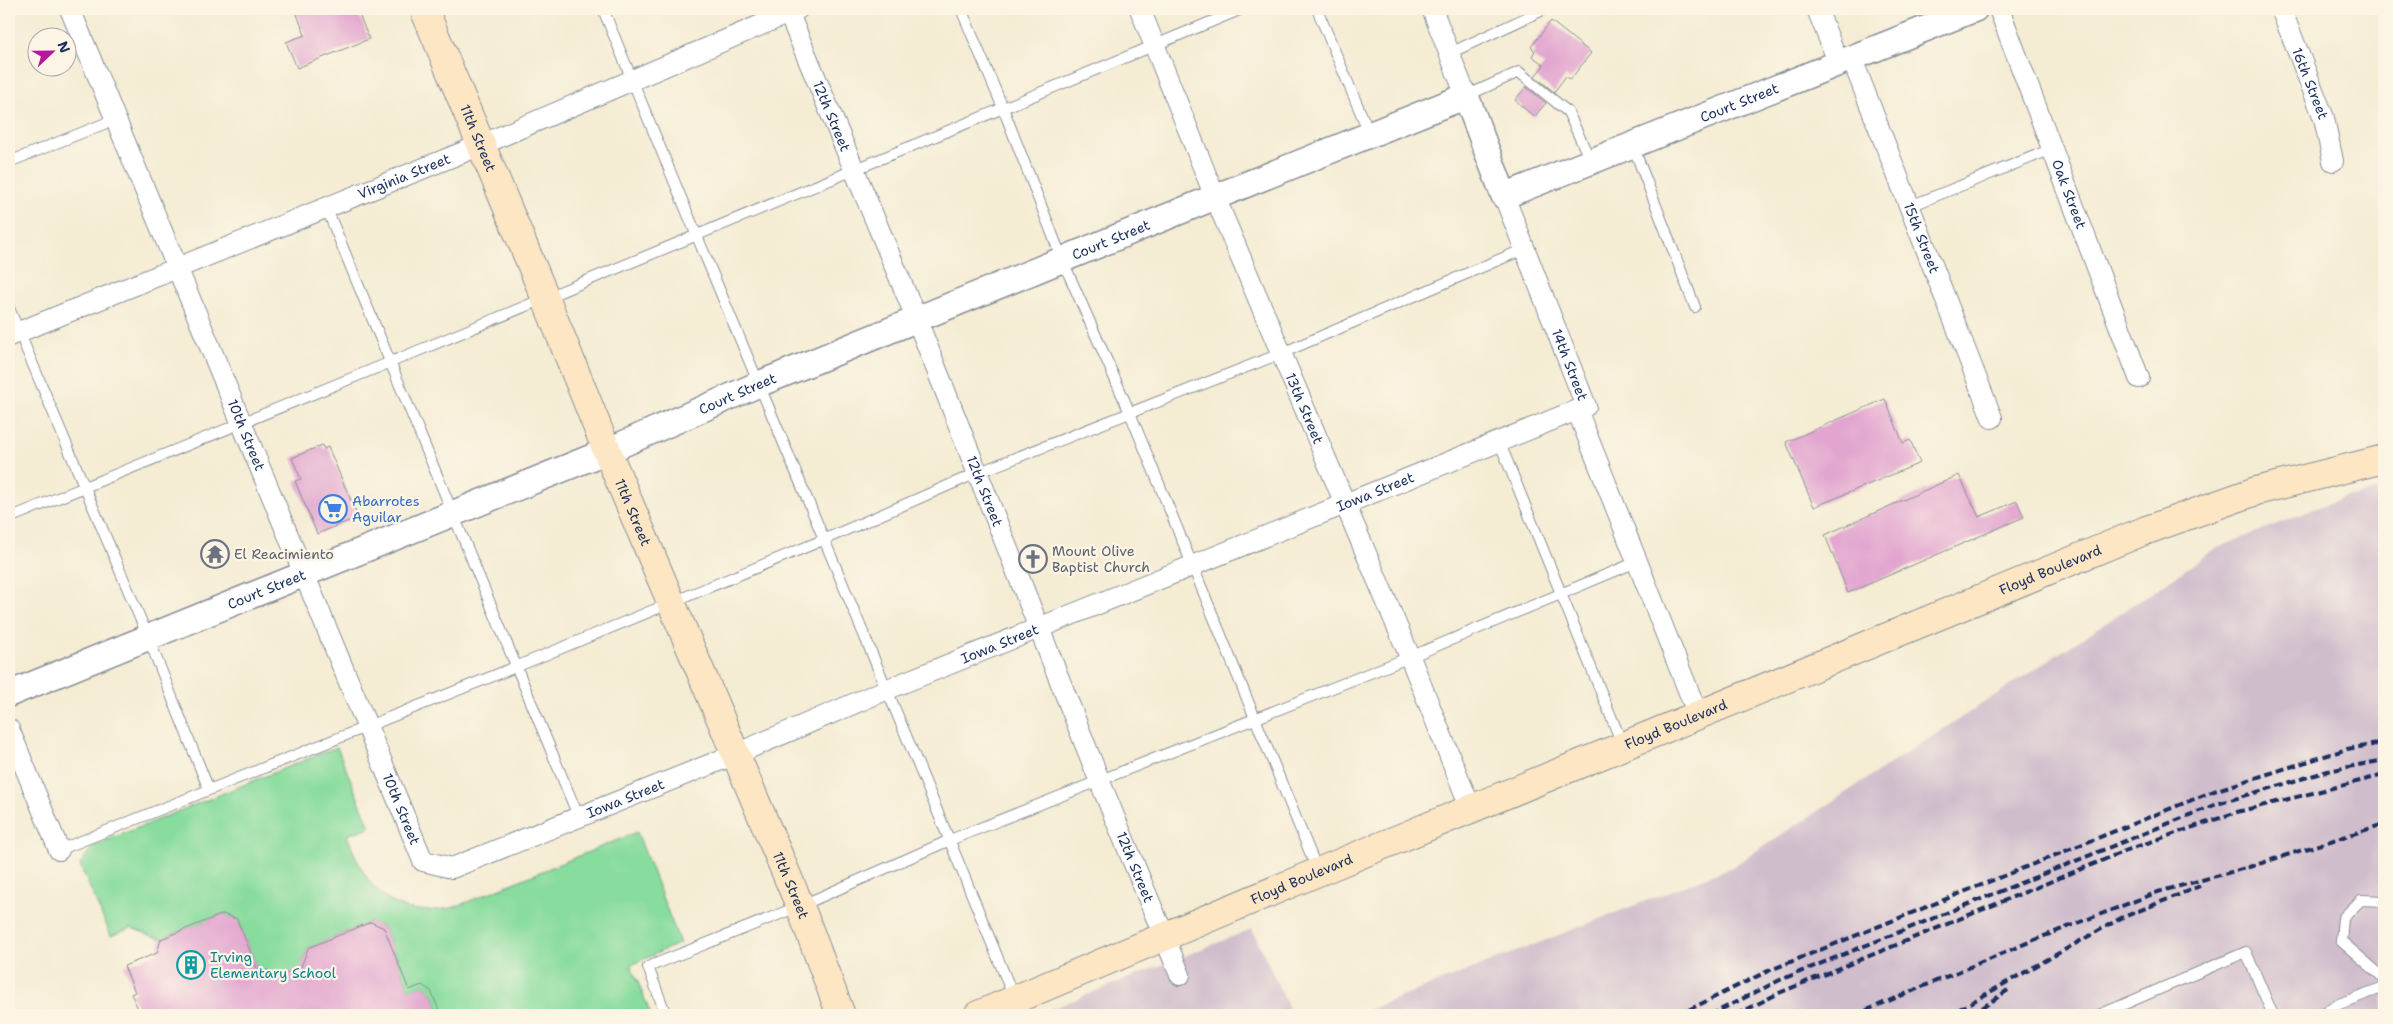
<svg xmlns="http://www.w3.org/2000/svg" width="2393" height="1024" font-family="'Shantell Sans',sans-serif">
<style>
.industrial{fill:#d0bdcc}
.green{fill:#88dc9e;stroke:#52867e}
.building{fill:#e2a5cf}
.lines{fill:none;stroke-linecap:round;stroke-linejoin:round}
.service-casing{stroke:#888e98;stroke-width:12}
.minor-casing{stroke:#888e98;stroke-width:22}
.tertiary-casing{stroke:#888e98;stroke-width:28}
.secondary-casing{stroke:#888e98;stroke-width:30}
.service{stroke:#fff;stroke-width:10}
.minor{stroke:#fff;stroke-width:20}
.tertiary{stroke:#fff;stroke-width:25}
.secondary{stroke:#fce6c4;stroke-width:28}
.rail{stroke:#1b2f5e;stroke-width:4;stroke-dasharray:8 4;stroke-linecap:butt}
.labels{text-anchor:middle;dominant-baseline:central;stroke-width:4.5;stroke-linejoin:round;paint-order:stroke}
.street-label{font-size:14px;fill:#1b2f5e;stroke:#fcf5e5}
.shop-label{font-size:14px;fill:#366cbe;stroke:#fcf5e5;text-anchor:start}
.worship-label{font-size:14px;fill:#5b616d;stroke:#fcf5e5;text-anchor:start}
.culture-label{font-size:14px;fill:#0d838f;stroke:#fcf5e5;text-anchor:start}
</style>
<rect width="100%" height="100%" fill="#fcf5e5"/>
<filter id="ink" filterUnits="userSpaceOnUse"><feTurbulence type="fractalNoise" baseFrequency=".02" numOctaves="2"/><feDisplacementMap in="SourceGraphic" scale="10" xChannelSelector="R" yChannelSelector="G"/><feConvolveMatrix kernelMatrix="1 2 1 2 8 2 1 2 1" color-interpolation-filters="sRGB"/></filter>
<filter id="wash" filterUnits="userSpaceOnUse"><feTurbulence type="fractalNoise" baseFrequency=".0096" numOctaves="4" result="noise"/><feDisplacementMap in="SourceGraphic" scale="20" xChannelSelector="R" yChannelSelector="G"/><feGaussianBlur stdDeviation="1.12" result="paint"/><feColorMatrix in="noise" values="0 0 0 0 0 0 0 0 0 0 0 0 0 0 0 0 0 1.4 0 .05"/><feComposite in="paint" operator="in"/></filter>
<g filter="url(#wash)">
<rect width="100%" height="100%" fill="#f4ecd3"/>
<!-- industrial -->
<path class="industrial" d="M2384,489V1015H1355L1732,867L2147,596L2215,549L2342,498Z
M1252,929L1292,1015H1036Z"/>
<!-- green -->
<path class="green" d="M337,747L370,827L347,835C367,891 392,921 455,907L637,832L680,943L631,965L651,1015H441L431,991L422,985L409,990L384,928L370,922L308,948L303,962L325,1015H305L288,972L272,979L268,970L259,973L237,919L223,914L161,939L131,928L111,936L80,865L93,846Z"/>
<g id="blocks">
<!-- building -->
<path class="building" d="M295,9H357L369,39L297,68L286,42L305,35Z
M1551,21L1591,53L1570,80L1566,76L1554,92L1535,76L1544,65L1532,56L1535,51L1531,47Z
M1526,87L1546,103L1534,117L1515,100Z
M1885,399L1903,443L1910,440L1920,463L1814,507L1786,442Z
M322,445L324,449L328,447L358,517L317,534L295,481L301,479L292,458Z
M1959,475L1979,517L2017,501L2024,517L1848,593L1825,535Z
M223,914L237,919L259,973L268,970L272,979L301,967L308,948L371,922L384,928L409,990L422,985L431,991L441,1015H141L131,994L135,992L124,966L157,953L161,939Z"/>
</g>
</g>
<g filter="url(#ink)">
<use href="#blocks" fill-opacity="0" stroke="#888e98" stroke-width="1"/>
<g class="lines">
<defs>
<path id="service" d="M603,9C738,339 880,667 1014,998
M961,9L1003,108L1062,259L1130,413L1318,872
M1317,9L1370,135
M1450,53L1545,9
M1466,96L1519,72L1568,112L1591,162
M1633,146L1695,307
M9,162L116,119
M326,207L579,818
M1908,207L2052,149
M9,308L148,637L209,790
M1499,441L1623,746
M9,518L391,362L1242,9
M59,850L518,666L823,540L977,473L1282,353L1524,249
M2384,901L2361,900L2343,918L2341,941L2384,978
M666,1015L648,967L800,906L950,840L1410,657L1639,561
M2099,1015L2246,952L2273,1015
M2321,1015L2339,1004L2384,987"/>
<g id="minor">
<path id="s1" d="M70,9L423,861L452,868L736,754L888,689L1577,410"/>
<path id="s2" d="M787,9L917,320L1100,782L1180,975"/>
<path id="s3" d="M1140,9L1215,197L1410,657L1471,809"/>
<path d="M1432,9L1466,96"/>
<path d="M1817,9L1839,64"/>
<path id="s4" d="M1999,9L2139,378"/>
<path id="s5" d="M2281,9L2324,118L2333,161"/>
<path id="s6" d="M1852,59L1992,418"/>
<path id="s7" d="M1504,196L1586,406L1577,410L1698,715"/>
<path id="s8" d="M9,336L481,145L798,9"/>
<path d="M9,729L59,850"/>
</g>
<g id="tertiary">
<path id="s9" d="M9,694L607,451L759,384L1215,197L1466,96L1504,196L1975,9"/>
</g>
<g id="secondary">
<path id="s10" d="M424,9L545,297L607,451L800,906L841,1015"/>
<path id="s11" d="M978,1015L1318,872L2144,531L2256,491L2384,459"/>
</g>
</defs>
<!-- service casing -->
<use href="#service" class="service-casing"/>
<!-- minor casing -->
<use href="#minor" class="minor-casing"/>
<!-- tertiary casing -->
<use href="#tertiary" class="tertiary-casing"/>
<!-- secondary casing -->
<use href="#secondary" class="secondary-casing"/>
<!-- service -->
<use href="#service" class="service"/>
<!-- minor -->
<use href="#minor" class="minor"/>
<!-- tertiary -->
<use href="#tertiary" class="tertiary"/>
<!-- secondary -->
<use href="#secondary" class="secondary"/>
<!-- rail -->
<path class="rail" d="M1678,1015L1768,971L2214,791L2347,749L2384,743
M1710,1015L1780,980L2217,804L2328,771L2384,760
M1736,1015L1779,993L2130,849L2237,812L2384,775
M1855,1015L2034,940L2158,892L2249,867L2384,824
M1949,1015L2121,918L2200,886
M1972,1015L2008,990"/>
</g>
</g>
<!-- icons -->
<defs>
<symbol id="supermarket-ring" viewBox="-11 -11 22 22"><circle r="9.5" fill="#fcf5e5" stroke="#3f7fe0" stroke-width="1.5"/><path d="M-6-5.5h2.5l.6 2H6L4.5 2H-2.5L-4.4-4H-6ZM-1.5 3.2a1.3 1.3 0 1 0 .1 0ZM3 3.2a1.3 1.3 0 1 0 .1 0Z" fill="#3f7fe0"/></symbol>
<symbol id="temple-ring" viewBox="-11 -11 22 22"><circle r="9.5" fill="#fcf5e5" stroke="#6b7280" stroke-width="1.5"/><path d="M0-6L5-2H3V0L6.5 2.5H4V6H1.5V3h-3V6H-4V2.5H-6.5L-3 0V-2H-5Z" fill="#6b7280"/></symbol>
<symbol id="church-ring" viewBox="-11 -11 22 22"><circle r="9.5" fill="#fcf5e5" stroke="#6b7280" stroke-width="1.5"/><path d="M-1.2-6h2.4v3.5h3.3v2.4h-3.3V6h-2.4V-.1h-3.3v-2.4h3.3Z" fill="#6b7280"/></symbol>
<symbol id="building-ring" viewBox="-11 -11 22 22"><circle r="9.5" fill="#fcf5e5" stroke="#0f9aa8" stroke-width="1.5"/><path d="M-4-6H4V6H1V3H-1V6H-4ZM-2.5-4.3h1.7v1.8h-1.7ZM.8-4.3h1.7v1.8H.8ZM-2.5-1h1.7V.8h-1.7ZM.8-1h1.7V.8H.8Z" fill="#0f9aa8"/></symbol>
</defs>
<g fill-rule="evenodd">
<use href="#supermarket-ring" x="317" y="493" width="32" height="32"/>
<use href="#temple-ring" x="199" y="538" width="32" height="32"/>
<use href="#church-ring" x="1017" y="543" width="32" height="32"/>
<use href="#building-ring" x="175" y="949" width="32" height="32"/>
</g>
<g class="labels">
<!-- street labels -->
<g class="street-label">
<text stroke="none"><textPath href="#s5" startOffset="80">16th Street</textPath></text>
<text stroke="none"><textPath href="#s9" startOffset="1935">Court Street</textPath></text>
<text stroke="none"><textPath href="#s2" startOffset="116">12th Street</textPath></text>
<text stroke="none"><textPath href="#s10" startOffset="140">11th Street</textPath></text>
<text stroke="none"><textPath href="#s8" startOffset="426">Virginia Street</textPath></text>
<text stroke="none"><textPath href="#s4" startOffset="198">Oak Street</textPath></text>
<text stroke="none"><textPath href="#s9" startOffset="1192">Court Street</textPath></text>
<text stroke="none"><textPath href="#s6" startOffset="192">15th Street</textPath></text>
<text stroke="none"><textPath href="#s7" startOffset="181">14th Street</textPath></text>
<text stroke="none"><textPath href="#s9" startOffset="788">Court Street</textPath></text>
<text stroke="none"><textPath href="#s3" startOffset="432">13th Street</textPath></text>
<text stroke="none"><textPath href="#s1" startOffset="461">10th Street</textPath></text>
<text stroke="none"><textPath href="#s2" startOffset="521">12th Street</textPath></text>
<text stroke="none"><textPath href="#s1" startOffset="1949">Iowa Street</textPath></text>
<text stroke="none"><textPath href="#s10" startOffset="545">11th Street</textPath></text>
<text stroke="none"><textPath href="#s11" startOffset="1161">Floyd Boulevard</textPath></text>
<text stroke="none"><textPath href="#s9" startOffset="278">Court Street</textPath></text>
<text stroke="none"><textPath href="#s1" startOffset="1544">Iowa Street</textPath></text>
<text stroke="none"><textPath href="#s11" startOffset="756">Floyd Boulevard</textPath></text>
<text stroke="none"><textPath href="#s1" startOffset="1139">Iowa Street</textPath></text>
<text stroke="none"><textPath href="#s1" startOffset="866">10th Street</textPath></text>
<text stroke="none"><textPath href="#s2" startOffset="926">12th Street</textPath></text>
<text stroke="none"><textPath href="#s11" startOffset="351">Floyd Boulevard</textPath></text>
<text stroke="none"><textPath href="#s10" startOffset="950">11th Street</textPath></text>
</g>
<!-- shop labels -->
<g class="shop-label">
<text x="352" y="501">Abarrotes<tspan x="352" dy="16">Aguilar</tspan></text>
</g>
<!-- worship labels -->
<g class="worship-label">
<text x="1052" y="551">Mount Olive<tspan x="1052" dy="16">Baptist Church</tspan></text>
<text x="234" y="554">El Reacimiento</text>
</g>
<!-- culture labels -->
<g class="culture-label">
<text x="210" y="957">Irving<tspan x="210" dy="16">Elementary School</tspan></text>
</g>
</g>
<!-- margin -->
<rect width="2393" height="1024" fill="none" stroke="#fcf5e5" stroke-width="30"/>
<!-- north arrow -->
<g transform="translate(52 52) rotate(68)"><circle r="24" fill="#fcf5e5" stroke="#a2a6af"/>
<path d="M0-4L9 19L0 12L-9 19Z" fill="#b5179e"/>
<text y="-8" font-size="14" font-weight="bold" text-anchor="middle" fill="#1b2f5e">N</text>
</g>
</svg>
